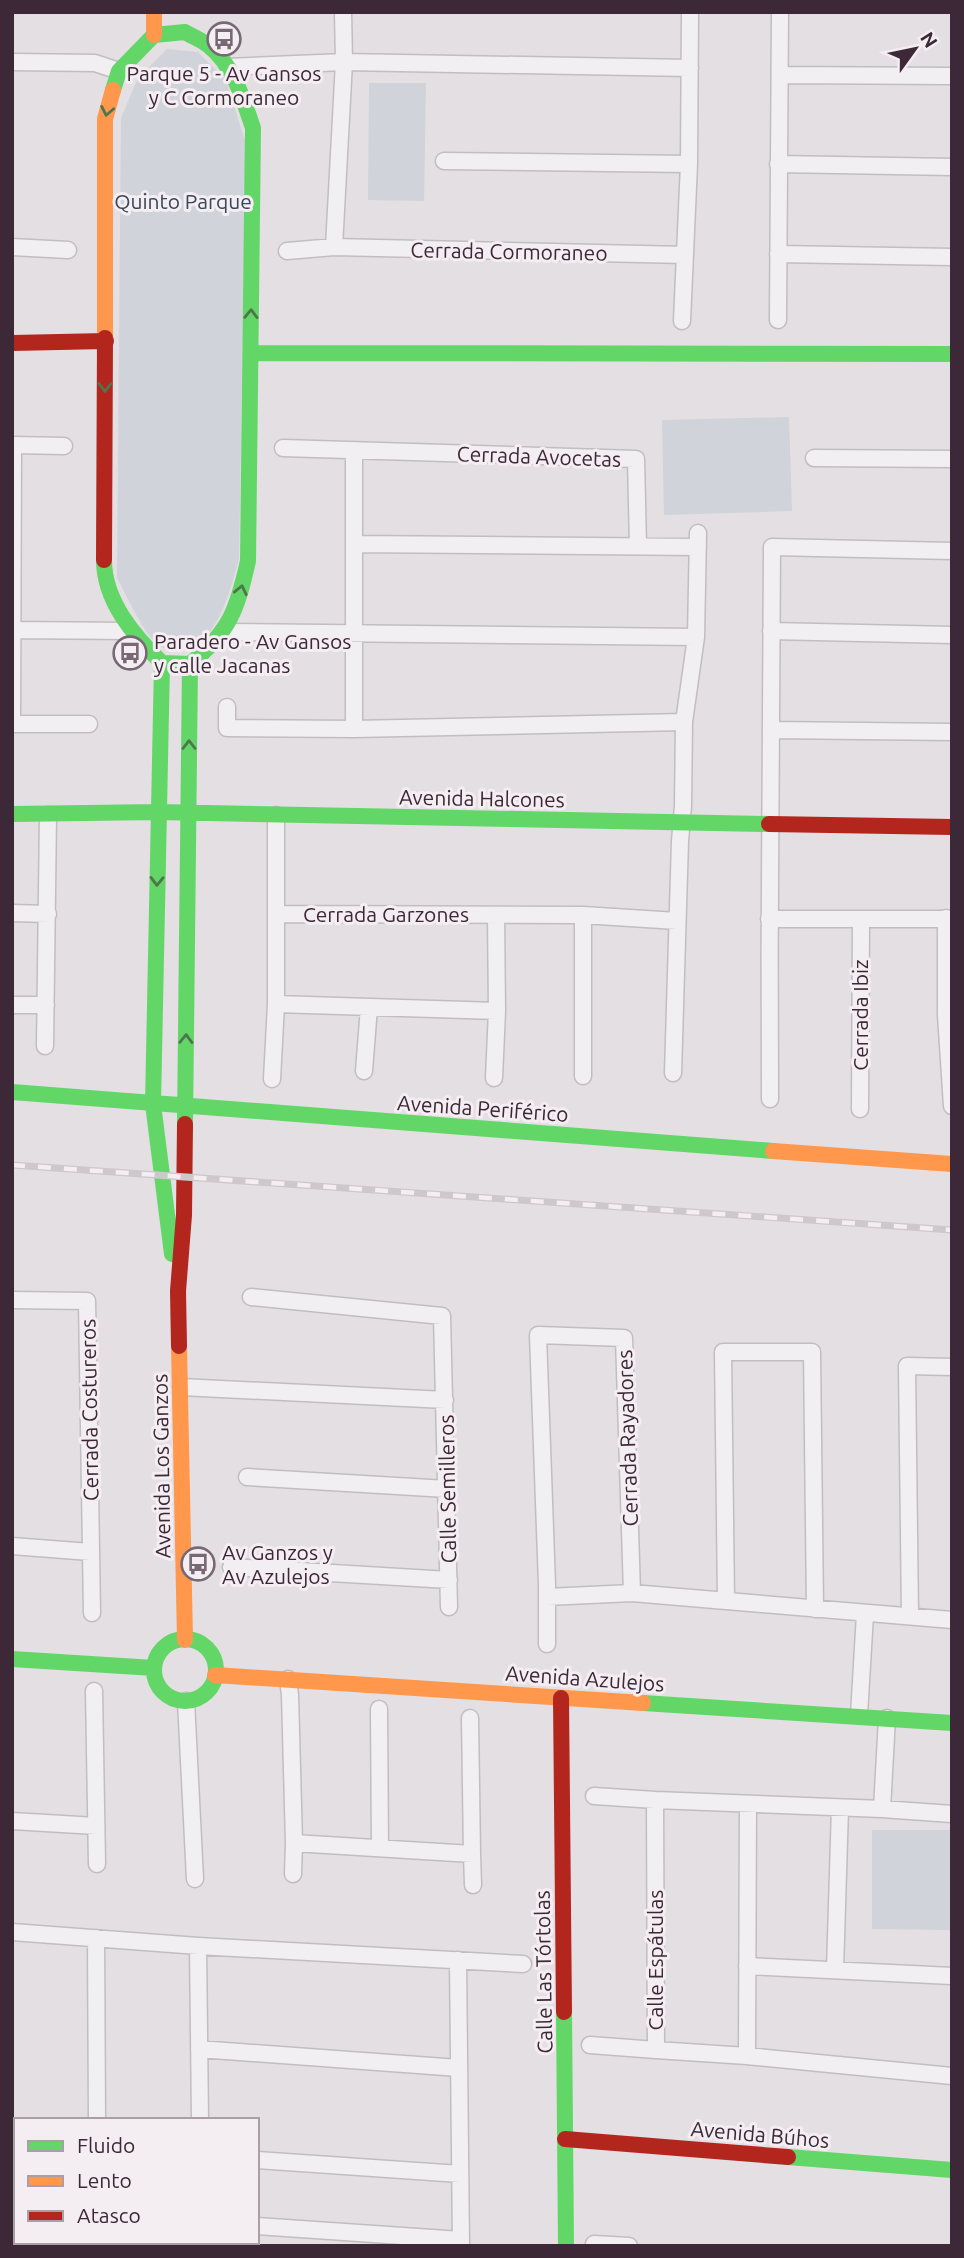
<svg xmlns="http://www.w3.org/2000/svg" width="964" height="2258" font-family="Ubuntu,sans-serif">
<style>
.green{fill:#d0d3d9}
.lines{fill:none;stroke-linecap:round;stroke-linejoin:round}
.street-casing{stroke:#c2bdc1;stroke-width:19}
.street{stroke:#f1eff1;stroke-width:16}
.fast{stroke:#63d668;stroke-width:16}
.slow{stroke:#ff974d;stroke-width:16}
.jam{stroke:#b3261e;stroke-width:16}
.rail-casing{stroke:#ccc8cb;stroke-width:7}
.rail{stroke:#f4edf2;stroke-width:4.5;stroke-dasharray:13;stroke-linecap:butt}
.oneway{stroke:#4e764c}
.labels{text-anchor:middle;dominant-baseline:central;stroke-width:6;stroke-linejoin:round;paint-order:stroke}
.poi-label{font-size:21px;fill:#3c2836;stroke:#f4edf2;text-anchor:start}
.park-label{font-size:21px;fill:#364757;stroke:#f4edf2}
.street-label{font-size:21px;fill:#3c2836;stroke:#f4edf2}
</style>
<rect width="100%" height="100%" fill="#e4dfe3"/>
<!-- green -->
<path class="green" d="M167,49L198,52L226,80L246,144L239,558C231,588 218,644 182,650C172,652 166,651 157,644C144,634 126,594 117,578L121,118L138,78Z
M369,83H426L424,201L368,200Z
M789,417L792,511L664,515L662,420Z
M872,1830H952V1930L872,1929Z
M12,2160H16V2242H146V2246H12Z"/>
<g class="lines">
<defs>
<path id="street" d="M12,62L95,63L119,71
M228,67L344,62L690,68
M781,75L952,76
M444,161L689,164
M778,164L952,167
M12,247L68,250
M334,247L344,62L343,12
M287,251L334,247L685,255
M778,254L952,257
M778,320L780,12
M682,321L689,164L690,12
M12,445L64,446
M13,445L12,724H89
M283,448L636,459L638,546
M354,450V729
M814,458L952,459
M354,544L698,547
M12,630L130,631
M771,631L952,635
M223,632L696,637
M227,707V728L354,729L684,722
M772,730L952,732
M12,913L48,914
M276,914L583,915L677,921
M946,918V1015L952,1106
M769,919H952
M276,1004L497,1011
M12,1005H46
M45,1046L48,815
M364,1071L369,1007
M673,1073L680,841L683,806L684,722L696,637L698,533
M583,1076V915
M494,1078L497,1011L496,915
M272,1079L276,1004V815
M770,1099C769,915 770,731 772,547L952,551
M860,1109L861,920
M251,1297L442,1316L449,1607
M12,1300L87,1301L92,1613
M181,1387L445,1400
M247,1477L447,1489
M12,1546L90,1552
M231,1567L449,1580
M547,1597L632,1593L952,1620
M726,1601L723,1352H812L815,1609
M910,1616L907,1366L952,1367
M547,1644V1585L538,1335L624,1338L632,1593
M288,1679L290,1695L294,1843L472,1854L470,1718
M94,1691L97,1864
M186,1701L195,1879
M379,1709L380,1847
M859,1715L865,1614
M594,1796L655,1800
M882,1809L887,1718
M952,1814L882,1809L655,1800L656,2050L747,2056L952,2076
M12,1821L96,1826
M472,1854L473,1885
M293,1874L294,1843
M12,1932L198,1946L523,1964
M96,1938L97,2120
M198,1946L200,2120
M458,1960L461,2246
M747,1966L952,1976
M835,1970L840,1808
M590,2045L656,2050
M199,2049L459,2068
M747,2056L748,1804
M12,2142L16,2143
M257,2160L460,2174
M257,2226L461,2240
M202,2242V2246
M594,2244L629,2246"/>
</defs>
<!-- street casing -->
<use href="#street" class="street-casing"/>
<!-- street -->
<use href="#street" class="street"/>
<!-- fast -->
<path class="fast" d="M113,90L119,71L154,35L185,32
M251,353L952,354
M104,560C104,601 134,636 162,663L190,664C230,631 237,610 248,561L253,128C243,99 234,66 209,46C202,40 193,37 185,32
M162,663L153,1104L172,1254
M12,814L158,812L769,824
M12,1092L773,1151
M185,1124L190,664
M154 1670a31 31 0 1 1 62 0a31 31 0 1 1-62 0Z
M12,1659L154,1668
M643,1703L952,1723
M564,2012L566,2246
M788,2157L952,2170"/>
<!-- slow -->
<path class="slow" d="M154,12V35
M105,338V119L113,90
M773,1151L952,1164
M179,1346L185,1640
M215,1675L643,1703"/>
<!-- jam -->
<path class="jam" d="M12,343L106,341
M104,560L105,338
M769,824L952,827
M179,1346L178,1291L184,1215L185,1124
M561,1698L564,2012
M565,2139L788,2157"/>
<defs>
<path id="rail" d="M12,1165L952,1230"/>
</defs>
<!-- rail casing -->
<use href="#rail" class="rail-casing"/>
<!-- rail -->
<use href="#rail" class="rail"/>
</g>
<!-- one-way arrows -->
<defs><path id="oneway-chevron" d="M-2-3.5L2.5 0L-2 3.5" fill="none" stroke-width="1.6" stroke-linecap="round" stroke-linejoin="round" transform="scale(1.75)"/></defs>
<g class="oneway">
<use href="#oneway-chevron" transform="translate(107 111) rotate(101)"/>
<use href="#oneway-chevron" transform="translate(251 314) rotate(-89)"/>
<use href="#oneway-chevron" transform="translate(105 387) rotate(90)"/>
<use href="#oneway-chevron" transform="translate(241 590) rotate(-78)"/>
<use href="#oneway-chevron" transform="translate(189 745) rotate(-90)"/>
<use href="#oneway-chevron" transform="translate(157 881) rotate(91)"/>
<use href="#oneway-chevron" transform="translate(186 1039) rotate(-89)"/>
</g>
<!-- icons -->
<defs>
<symbol id="bus-ring" viewBox="-11 -11 22 22"><circle r="9.5" fill="#f4edf2" stroke="#776873" stroke-width="1.5"/><path d="M-5-6H5V4H4V6H2V4H-2V6H-4V4H-5ZM-3.5-4V0h7V-4ZM-3.5 1.2v1.5H-2V1.2ZM2 1.2v1.5H3.5V1.2Z" fill="#776873"/></symbol>
</defs>
<g fill-rule="evenodd">
<use href="#bus-ring" x="205" y="20" width="38" height="38"/>
<use href="#bus-ring" x="111" y="634" width="38" height="38"/>
<use href="#bus-ring" x="179" y="1545" width="38" height="38"/>
</g>
<g class="labels">
<!-- poi labels -->
<g class="poi-label">
<text x="224" y="73" text-anchor="middle">Parque 5 - Av Gansos<tspan x="224" dy="24">y C Cormoraneo</tspan></text>
<text x="154" y="641">Paradero - Av Gansos<tspan x="154" dy="24">y calle Jacanas</tspan></text>
<text x="222" y="1552">Av Ganzos y<tspan x="222" dy="24">Av Azulejos</tspan></text>
</g>
<!-- park labels -->
<g class="park-label">
<text x="183" y="201">Quinto Parque</text>
</g>
<!-- street labels -->
<g class="street-label">
<text transform="translate(509 251) rotate(1)">Cerrada Cormoraneo</text>
<text transform="translate(539 456) rotate(2)">Cerrada Avocetas</text>
<text transform="translate(482 798) rotate(1)">Avenida Halcones</text>
<text x="386" y="914">Cerrada Garzones</text>
<text transform="translate(860 1015) rotate(-90)">Cerrada Ibiz</text>
<text transform="translate(483 1108) rotate(4)">Avenida Periférico</text>
<text transform="translate(89 1410) rotate(-91)">Cerrada Costureros</text>
<text transform="translate(627 1438) rotate(-92)">Cerrada Rayadores</text>
<text transform="translate(161 1466) rotate(-91)">Avenida Los Ganzos</text>
<text transform="translate(447 1489) rotate(-91)">Calle Semilleros</text>
<text transform="translate(585 1678) rotate(4)">Avenida Azulejos</text>
<text transform="translate(655 1960) rotate(-90)">Calle Espátulas</text>
<text transform="translate(543 1972) rotate(-91)">Calle Las Tórtolas</text>
<text transform="translate(760 2134) rotate(5)">Avenida Búhos</text>
</g>
</g>
<!-- border -->
<rect width="964" height="2258" fill="none" stroke="#3c2836" stroke-width="28"/>
<!-- legend -->
<rect x="14" y="2118" width="245" height="126" fill="#f4edf2" stroke="#aa9ea7" stroke-width="2"/>
<rect x="28" y="2141" width="35" height="10" fill="#63d668" stroke="#aa9ea7" stroke-width="2"/>
<text x="77" y="2153" font-size="21" fill="#3c2836">Fluido</text>
<rect x="28" y="2176" width="35" height="10" fill="#ff974d" stroke="#aa9ea7" stroke-width="2"/>
<text x="77" y="2188" font-size="21" fill="#3c2836">Lento</text>
<rect x="28" y="2211" width="35" height="10" fill="#b3261e" stroke="#aa9ea7" stroke-width="2"/>
<text x="77" y="2223" font-size="21" fill="#3c2836">Atasco</text>
<!-- north arrow -->
<g transform="translate(915 49) rotate(57)" stroke="#f4edf2" stroke-width="5" paint-order="stroke">
<path d="M0-5L12 26L0 18L-12 26Z" fill="#3c2836"/>
<text y="-10" font-size="19" font-weight="bold" text-anchor="middle" fill="#3c2836">N</text>
</g>
</svg>
